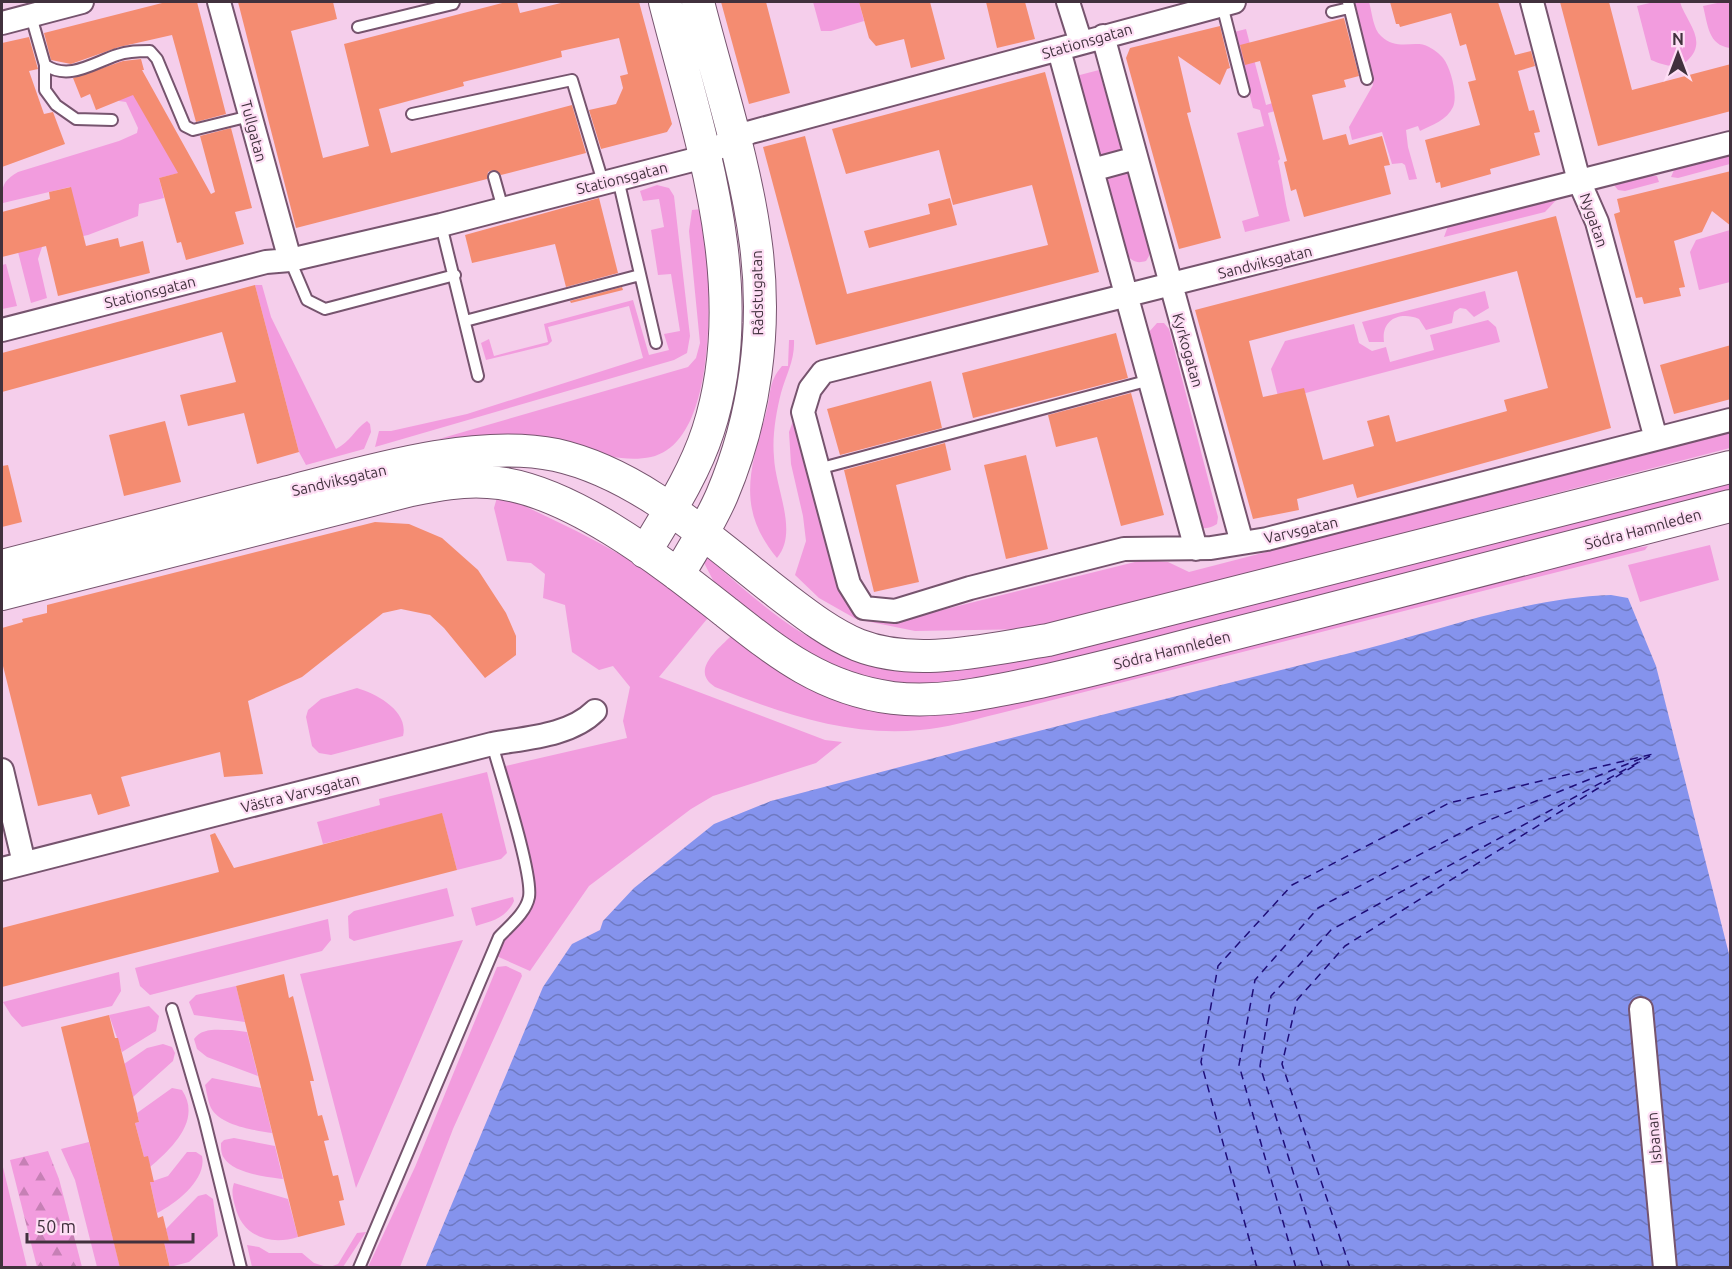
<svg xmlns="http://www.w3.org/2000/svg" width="1732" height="1269" font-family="Ubuntu,sans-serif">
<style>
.grass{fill:#f29cde}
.forest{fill:url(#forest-firs)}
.water{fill:url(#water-waves)}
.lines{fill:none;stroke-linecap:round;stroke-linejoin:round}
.ferry{stroke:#1e0d78;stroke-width:1.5;stroke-dasharray:8 6;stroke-linecap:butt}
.building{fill:#f48c71;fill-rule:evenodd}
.lane-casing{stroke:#76546e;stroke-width:14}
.street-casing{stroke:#76546e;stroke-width:26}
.secondary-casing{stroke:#76546e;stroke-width:34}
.lane{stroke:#fff;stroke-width:10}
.street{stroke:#fff;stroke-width:22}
.secondary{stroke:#fff;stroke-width:32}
.labels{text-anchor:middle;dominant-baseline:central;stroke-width:4.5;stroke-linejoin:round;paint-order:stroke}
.street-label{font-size:15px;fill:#41313d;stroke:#fedef5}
</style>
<defs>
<pattern id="forest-firs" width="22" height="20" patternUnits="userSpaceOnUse" patternTransform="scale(1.5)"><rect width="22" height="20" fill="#f29cde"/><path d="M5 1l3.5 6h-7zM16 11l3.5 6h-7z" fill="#c680b5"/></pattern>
<pattern id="water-waves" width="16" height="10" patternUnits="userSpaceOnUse" patternTransform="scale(1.5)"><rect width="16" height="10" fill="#8593ed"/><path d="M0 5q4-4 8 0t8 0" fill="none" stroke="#6e79c1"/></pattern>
</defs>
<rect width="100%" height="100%" fill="#f5ceeb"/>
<!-- grass -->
<path class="grass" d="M813,2H859L864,21L831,31H821Z
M1355,2H1369C1372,12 1373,29 1381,36C1398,52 1415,39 1429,47C1433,49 1440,54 1443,58C1451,68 1458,96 1453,107C1447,120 1432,125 1420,131L1418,126L1406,130L1408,147L1417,179L1409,180L1405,165L1402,163L1392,164L1382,132L1352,140L1349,127L1373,85Z
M1654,2H1680C1686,22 1709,41 1687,61C1677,70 1663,65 1651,60L1637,6Z
M1722,2H1730V48C1708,45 1708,25 1703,6Z
M1246,29L1266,105L1287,99L1289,107L1268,113L1280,159L1278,161C1283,182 1284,200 1290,221L1245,232L1242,221L1259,216L1237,133L1264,126L1260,110L1253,108L1234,32Z
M121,61L126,82L179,173L159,178L164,198L139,204L138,216L88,235L69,239L82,231L70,187L3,203C1,186 3,181 18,172L119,141L137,133L138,128L126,102L119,101L106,70Z
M1099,70L1149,246V256L1146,261C1136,264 1132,261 1125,253L1076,76Z
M1730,154V164L1678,178L1671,177L1674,170L1681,167Z
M1648,176H1657L1659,182L1625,191L1618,190L1614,185Z
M657,185L669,188L674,196L690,336L687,353L674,360L375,447L379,431H391L467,414L643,358L629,306L548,327L552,341L548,345L486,360L481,343L489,339L494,356L548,342L544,324L633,300L649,355L669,350L664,334L680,331L671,274L658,275L651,230L664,227L659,199L643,201L640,191Z
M1559,197L1545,212L1444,237L1448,226Z
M702,209C710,263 724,441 651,457C613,465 572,443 535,437C503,432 470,437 439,439L688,367L696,358L700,343L689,231L692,210Z
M1730,230V282L1699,290L1690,252L1696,240Z
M43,244L38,259L47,298L31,303L18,252Z
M6,264L17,306L2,309V265Z
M255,285H262L271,317L336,449C350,442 355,429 367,421L370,424L371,432L364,449L306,465L299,452Z
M1485,291L1489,308L1474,317L1466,309L1460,308L1454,312L1452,323L1426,330L1419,319C1399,311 1381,320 1384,342H1369L1362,322Z
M1488,320L1496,327L1500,342L1279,400L1271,369L1285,341L1354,324L1359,343L1372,351L1386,347L1390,362L1434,350L1430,335Z
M1157,323H1164L1169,329L1218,517L1217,524C1210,528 1205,530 1198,526L1149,338V332Z
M789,340H794C795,360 786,375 781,393C776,413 772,437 774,457C775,488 799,532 777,558C736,509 750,469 766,413C772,393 767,384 782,366H788Z
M797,410L811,474L874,618L894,622L1143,560L1168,562L1189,572L1625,459L1730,428V448L1034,629L915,631L856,619L819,598L795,575L806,541L803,516L791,464L789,432Z
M1730,476V493L988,681L897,685L846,674L788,643L716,586L701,557L705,555C775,617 830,669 929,671Z
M498,494C574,528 645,564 712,613L659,677L825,740L842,742L816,763L713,796L691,809L589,886L530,971L492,954L530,897L501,767L627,738L623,721L630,687L613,666L599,670L572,652L565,605L543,598L545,574L531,563L507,561L494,508Z
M1710,545L1719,580L1640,602L1628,565Z
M1648,546L1645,550L997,714C972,720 946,728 920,730C848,737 781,713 715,687C690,671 717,650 731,636C768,668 810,691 856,706L1589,556Z
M357,688C377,694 409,711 403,736L331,755L319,753L312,746L306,717L308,710L321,699Z
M487,772L507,853L501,859L457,870L442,814L323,844L317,822L380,805L379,799Z
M447,888L454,916L354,941L349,938L348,916L354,911Z
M513,897L514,901C506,918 493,921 476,926L471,908Z
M328,919L331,940L322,951L150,995L140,986L135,968Z
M463,940L356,1188L300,974Z
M506,966L521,973L522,976L453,1129L400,1267H368L415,1167L497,967Z
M119,972L121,991L112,1006L22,1027L11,1015L3,1002Z
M236,986L245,1022L194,1015L189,1002L196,995Z
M149,1006L159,1016L156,1031L122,1052L109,1015Z
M232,1030L247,1032L258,1076L207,1057L197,1049L194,1039C202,1027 219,1030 232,1030Z
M163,1044L172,1047L175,1053L173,1061L133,1097L124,1064L147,1048Z
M212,1078L261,1088L272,1133C254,1130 221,1126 211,1108C208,1102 207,1093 205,1085Z
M172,1088L182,1090C202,1120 172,1148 150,1167L144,1157L135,1123L139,1122L137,1113Z
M234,1138L275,1146L283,1179C267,1177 233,1173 224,1158C221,1154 221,1148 221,1143L224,1140Z
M89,1142L120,1267H97L75,1180L61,1149Z
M187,1152H196L202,1156C207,1179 177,1203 157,1213L150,1182L168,1176Z
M2,1163L27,1267H2Z
M234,1183L288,1199L298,1237C269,1246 242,1236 235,1206C233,1198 231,1192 234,1183Z
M206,1194L213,1199L218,1236L189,1262L170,1267L164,1242L169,1241L166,1229L198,1196Z
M366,1232L343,1267H330L338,1264L357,1233Z
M247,1245L259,1247L269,1253H302L314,1263L327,1267H252Z"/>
<!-- forest -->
<path class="forest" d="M48,1151L59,1179L82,1267H37L10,1160Z"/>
<!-- water -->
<path class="water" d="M1611,595L1628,598L1656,666L1730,958V1267L425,1268L543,987L572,944L600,930L603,921L634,888L714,824L771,801C962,750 1154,701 1346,654C1433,633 1521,598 1611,595Z"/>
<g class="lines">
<!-- ferry -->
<path class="ferry" d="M1257,1268L1201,1062L1218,966L1292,885L1449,803L1653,754
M1296,1268L1239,1065L1255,980L1318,908L1472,827L1647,756
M1323,1268L1260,1066L1271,996L1331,930L1650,756
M1350,1268L1282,1064L1297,1000L1345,946L1640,762"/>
</g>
<!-- building -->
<path class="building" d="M166,2H197L226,114L196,122L172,35L119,47L71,64L51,60L44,33Z
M238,2H333L337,19L291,31L323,158L369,146L344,44L506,2H517L520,13L565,2H639L672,124L667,132L601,149L589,110L616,104L623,88L620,76L628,74L619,38L561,51L562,57L463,82L464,86L379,109L391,153L572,105L586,153L501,175L493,170L488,172L487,179L296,228Z
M721,2H766L790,93L749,104Z
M859,2H930L945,59L911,68L904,39L876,46L869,38Z
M986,2H1025L1035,39L997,48Z
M1390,2H1498L1515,55L1531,51L1535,66L1518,71L1529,111L1534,110L1540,132L1534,133L1540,155L1490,169L1491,174L1441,188L1440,182L1436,183L1425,140L1480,125L1468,82L1476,80L1466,44L1460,46L1451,13L1400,27L1399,24H1396Z
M1560,2H1609L1632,90L1731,64V111L1598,146Z
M1344,18L1359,76L1344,80L1346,87L1312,95L1323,140L1346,134L1349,145L1382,136L1390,165L1384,166L1391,194L1304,217L1296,189L1291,191L1284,162L1287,161L1260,61L1245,65L1240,45Z
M1220,26L1230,68L1227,69L1220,85L1178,56L1191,112L1187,113L1221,238L1179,249L1126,58L1130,48Z
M29,37L38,69L29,71L44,114L53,112L65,144L2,167V43Z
M141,59L144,70H142L211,194L215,192L200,136L231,128L252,208L235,212L244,244L186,260L181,242L177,243L159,178L178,173L133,95L96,110L90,94L81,98L73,78L123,61Z
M1045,72L1099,272L816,345L763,147L805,136L847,294L1048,245L1032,185L953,205L939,150L846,174L832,129Z
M1731,171V226L1712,211L1702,232L1674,241L1685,287L1679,288L1681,296L1644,304L1642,297L1636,298L1621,241L1614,214L1620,212L1617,199Z
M71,187L86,246L118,238L120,247L143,241L150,273L58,296L46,246L2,257V212L50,199L49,192Z
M599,198L618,273L566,287L555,244L472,263L465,235Z
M950,198L957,225L869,248L864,231L930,214L928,204Z
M1556,216L1611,428L1357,498L1353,484L1297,499L1299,510L1253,519L1195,310ZM1517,271L1548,388L1504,400L1507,411L1396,442L1389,415L1367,421L1374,446L1323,460L1304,388L1263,397L1249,341Z
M255,285L299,452L257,464L244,413L188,426L180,395L236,382L222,332L2,392V353Z
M622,287L623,290L571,303L570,301Z
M1116,333L1128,378L973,418L962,373Z
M1731,345V399L1674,414L1660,365Z
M931,381L942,428L840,455L827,409Z
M1131,393L1164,515L1121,526L1097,437L1056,447L1048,415Z
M165,421L181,482L124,496L109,435Z
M945,443L951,470L896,485L919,582L874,592L844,470Z
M1026,455L1048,549L1006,559L984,465Z
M8,465L22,522L2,527V466Z
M375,522L409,524L442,538L478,570L506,613L516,636V655L485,678L444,628L430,615L401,609L383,613L302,677L248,701L263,774L224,777L220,752L121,777L130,806L98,815L91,794L38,806L2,662V628L23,622L22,619L47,613V605Z
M442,813L457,870L2,987V928L219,872L210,835L215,833L234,868Z
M284,974L289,998L293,996L314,1081H310L318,1116L322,1115L329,1140L324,1141L333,1176L338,1175L344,1200L339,1201L345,1225L298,1237L236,986Z
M109,1015L115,1038H118L135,1104L139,1122L135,1123L144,1157L148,1156L154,1182H150L158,1218L163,1216L169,1241L164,1242L170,1268H120L61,1027Z"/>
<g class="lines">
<defs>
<path id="lane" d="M1348,2L1367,79
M1222,5L1244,91
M1332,12L1349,8
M31,16L45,65V90L56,105L76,119L112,120
M358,27L453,4L454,2
M45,65C69,81 93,63 117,55C128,51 139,51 150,51L157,59L185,126L193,130L250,116
M412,114L572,80L603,182
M494,177L503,209
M618,179L656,343
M441,225L478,376
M290,260L307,300L325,309L455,275
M465,321L640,275
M818,469L1150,380
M172,1009L204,1118L241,1268
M359,1268L499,937C509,926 526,913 529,897C533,873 500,773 492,744"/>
<path id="street" d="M219,2L290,260
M1068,2L1081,43
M1532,2L1579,181L1597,222L1656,439
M2,23L82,2
M1103,36L1242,543
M1059,50L1196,549
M1730,143L823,372L810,389L803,412L849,584L864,608L895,611L970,588L1124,549L1211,548L1267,539L1730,420
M1092,170L1136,158
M2,330L266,262L290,260L441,225L704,157L733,138L751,132L1234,2
M2,770L24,863
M2,869L492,744C525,738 570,736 595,711
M1641,1009L1665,1268"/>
<path id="secondary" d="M645,552C669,512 694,474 708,431C754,290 700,139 665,2
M2,566C91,543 180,520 269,497C353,476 470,437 556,455C641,474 711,541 778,593C803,612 829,633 858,645C917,668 988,649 1048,640L1730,467
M678,575C693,549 710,523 722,495C755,417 767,330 756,245C746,164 718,81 698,2
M2,594L411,490C436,485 462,480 488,482C567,486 665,564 726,612C779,654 823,689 893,698C938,703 982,694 1025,685C1083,673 1140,658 1197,643C1375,598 1553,552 1730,506"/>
</defs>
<!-- lane casing -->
<use href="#lane" class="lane-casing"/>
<!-- street casing -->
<use href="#street" class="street-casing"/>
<!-- secondary casing -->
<use href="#secondary" class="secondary-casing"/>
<!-- lane -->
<use href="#lane" class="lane"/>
<!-- street -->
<use href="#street" class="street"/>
<!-- secondary -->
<use href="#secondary" class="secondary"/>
</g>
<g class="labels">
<!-- street labels -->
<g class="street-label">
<text transform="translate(1087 41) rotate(-16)">Stationsgatan</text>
<text transform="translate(254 131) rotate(75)">Tullgatan</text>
<text transform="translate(622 178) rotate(-14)">Stationsgatan</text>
<text transform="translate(1594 220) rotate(71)">Nygatan</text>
<text transform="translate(1265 262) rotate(-14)">Sandviksgatan</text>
<text transform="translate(150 292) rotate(-14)">Stationsgatan</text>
<text transform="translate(757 293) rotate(-91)">Rådstugatan</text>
<text transform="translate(1188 350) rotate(74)">Kyrkogatan</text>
<text transform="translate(339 480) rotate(-13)">Sandviksgatan</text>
<text transform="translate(1643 529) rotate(-15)">Södra Hamnleden</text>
<text transform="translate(1301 530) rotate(-13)">Varvsgatan</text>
<text transform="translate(1172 650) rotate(-14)">Södra Hamnleden</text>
<text transform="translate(300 793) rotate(-14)">Västra Varvsgatan</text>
<text transform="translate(1654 1138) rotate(-95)">Isbanan</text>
</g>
</g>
<!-- border -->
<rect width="1732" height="1269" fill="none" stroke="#41313d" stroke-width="6"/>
<!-- north arrow -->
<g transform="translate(1678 54)" stroke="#fedef5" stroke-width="4.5" paint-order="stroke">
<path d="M0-4.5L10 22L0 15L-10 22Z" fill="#41313d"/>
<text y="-9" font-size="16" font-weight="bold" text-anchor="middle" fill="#41313d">N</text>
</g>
<!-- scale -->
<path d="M27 1233v9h166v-9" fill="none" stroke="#41313d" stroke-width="3"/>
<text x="36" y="1233" font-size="18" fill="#41313d" stroke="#fedef5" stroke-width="4.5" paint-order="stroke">50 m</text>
</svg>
